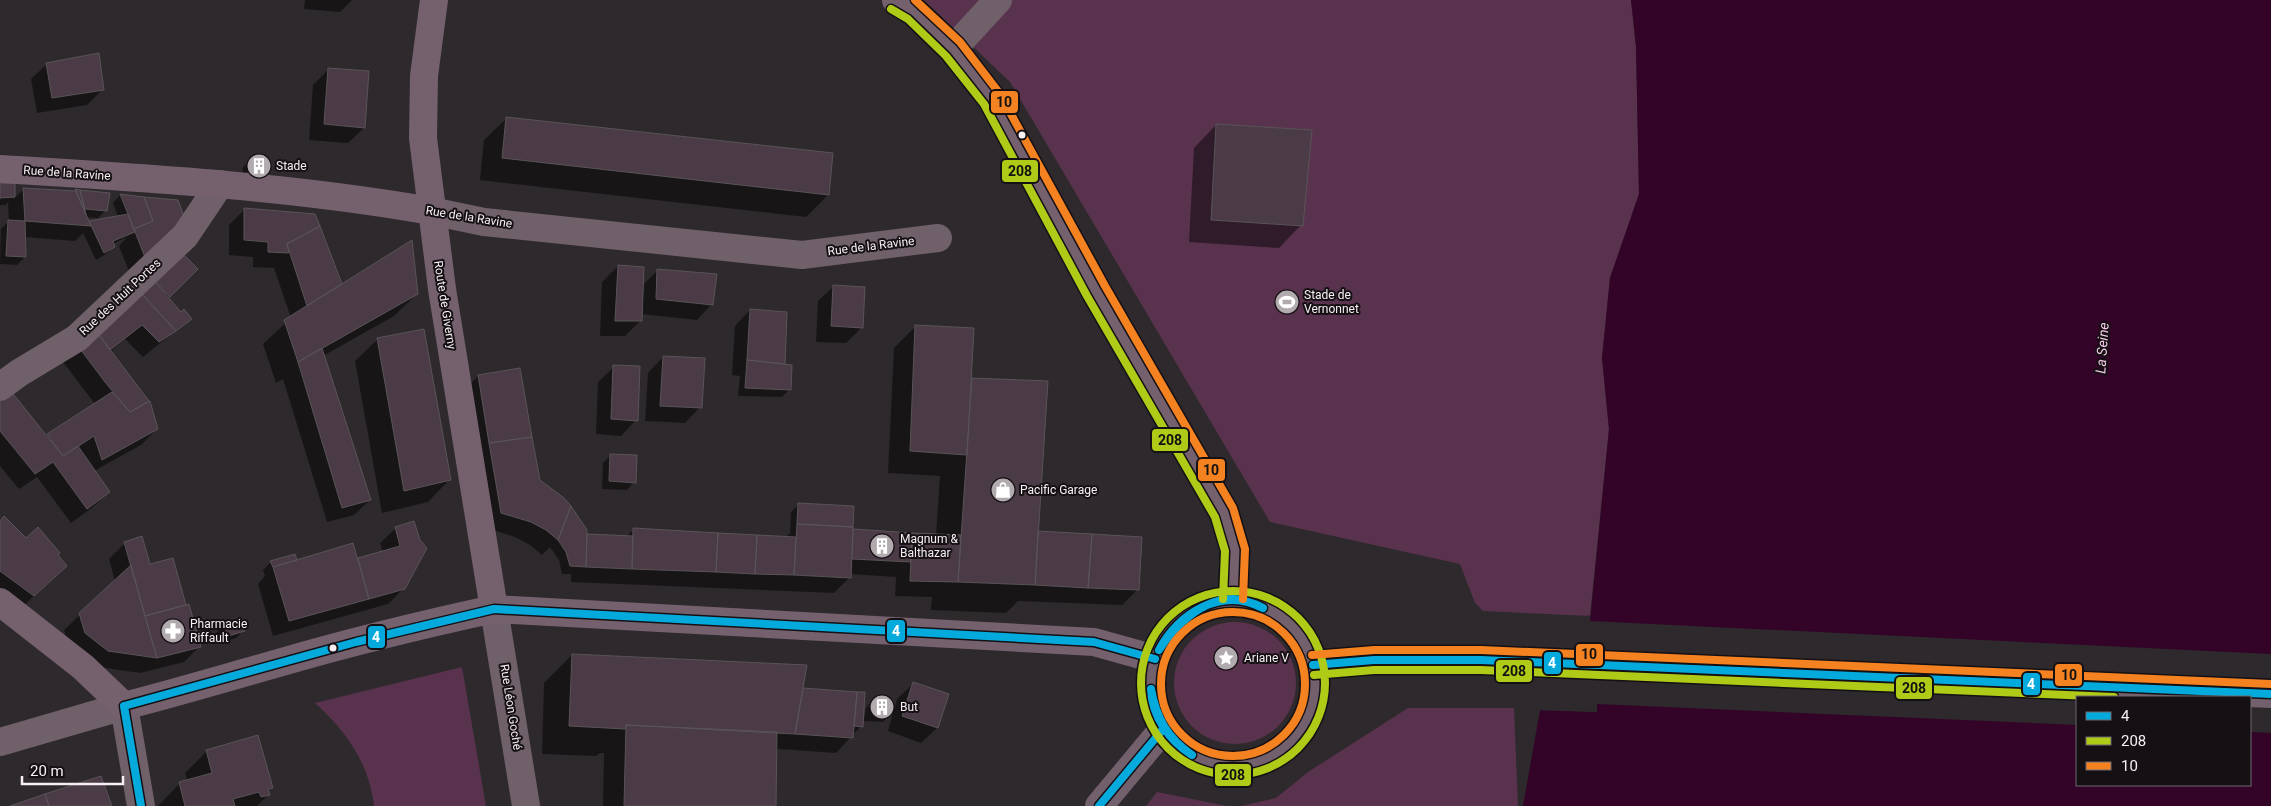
<svg xmlns="http://www.w3.org/2000/svg" width="2271" height="806" font-family="Roboto,sans-serif">
<style>
.green{fill:#59334d}
.water{fill:#330427;fill-rule:evenodd}
.pier{fill:#2e292c}
.shadow{fill:#0007}
.building{fill:#4b3b46;stroke:#595457}
.lines{fill:none;stroke-linecap:round;stroke-linejoin:round}
.street{stroke:#6f606a;stroke-width:28}
.secondary{stroke:#74616d;stroke-width:28}
.primary{stroke:#72606c;stroke-width:28}
.bus-1-casing{stroke:#151014;stroke-width:11}
.bus-2-casing{stroke:#151014;stroke-width:11}
.bus-3-casing{stroke:#151014;stroke-width:11}
.bus-1{stroke:#05aadd;stroke-width:8}
.bus-2{stroke:#afca17;stroke-width:8}
.bus-3{stroke:#f58220;stroke-width:8}
.bus-dot{fill:#f7eff4;stroke:#151014;stroke-width:2}
.labels{text-anchor:middle;dominant-baseline:central;stroke-width:4;stroke-linejoin:round;paint-order:stroke}
.poi-label{font-size:12px;fill:#f7eff4;stroke:#151014;text-anchor:start}
.street-label{font-size:12px;fill:#f7eff4;stroke:#151014}
.water-label{font-size:14px;font-style:italic;fill:#f4c9e4;stroke:#151014}
.line-badge{stroke:#151014;stroke-width:2}
.badge-label{font-size:14px;text-anchor:middle;font-weight:bold;fill:#fff}
.pale-badge-label{font-size:14px;text-anchor:middle;font-weight:bold;fill:#111}
</style>
<rect width="100%" height="100%" fill="#2e292c"/>
<!-- green -->
<path class="green" d="M924,0H1631L1636,47L1639,194L1610,278L1602,358L1609,429L1590,616L1483,611L1475,603L1460,564L1270,522L1010,82Z
M1174 683a61 61 0 1 1 122 0a61 61 0 1 1-122 0Z
M462,667L486,806H374C369,763 346,731 315,703Z
M1408,708H1514L1518,806H1241L1276,798L1308,772Z
M1157,792L1227,806H1146Z"/>
<!-- water -->
<path class="water" d="M1631,0H2271V806H1523L1540,710L1597,712L1590,621L1609,429L1602,358L1610,278L1639,194L1636,47ZM2077,697H2250V785H2077Z"/>
<!-- pier -->
<path class="pier" d="M1587,615L1590,616V621L2271,654V733L2250,732V697H2077V725L1597,704V712L1537,710L1540,707L1595,709Z"/>
<!-- shadow -->
<path class="shadow" d="M305,0H352L340,12L304,9Z
M47,64L103,89L87,105L37,113L31,79Z
M329,69L364,128L348,143L309,140L313,85Z
M507,118L828,195L806,217L480,180L484,140Z
M1216,125L1301,225L1279,248L1189,242L1194,148Z
M251,160L267,173L259,181L242,180L243,167Z
M0,184H14L13,199L24,189L109,194L106,210L98,218L86,217L88,222L118,217L113,203L120,195L177,201L184,219L130,274L119,246L127,237L113,244L114,246L106,254L96,260L83,233L75,241L24,237L25,257L17,265L0,264L1,229L9,221L8,202L6,205H0Z
M245,209L315,215L336,288L417,294L394,316L323,356L370,500L354,515L327,522L283,379L276,383L263,344L291,318L274,268L253,267V257L229,255V225Z
M179,252L196,269L168,297L181,313L190,319L143,357L125,339L110,352L149,402L157,429L141,445L94,471L109,492L93,507L71,523L37,477L19,489L0,466V398L46,435L95,404L63,362Z
M618,266L642,286L658,270L712,304L697,320L641,314V320L625,336H600L602,282Z
M834,286L861,328L846,343L816,342L818,301Z
M750,310L784,363L782,365L790,389L782,397L738,396L740,376L732,375L735,326Z
M916,326L970,382L973,379L1037,532L1138,589L1122,605L1018,601L1006,613L931,610L932,597L895,596L896,577L850,574V577L834,593L571,582V574H562L559,560L550,547L542,555L530,545L515,537L486,528L463,391L478,376L538,481L586,535L626,537L634,529L785,538L790,533L791,512L799,504L850,529L936,535L940,476L888,473L894,348Z
M378,339L450,479L428,502L382,513L355,361Z
M663,357L700,407L685,423L645,421L648,373Z
M614,367L636,420L621,436L596,434L598,382Z
M611,455L634,482L627,490L602,489L603,463Z
M0,523L50,581L18,611L0,598Z
M396,528L419,540L404,588L388,604L273,636L258,584L265,576L263,570L271,562L357,560L383,552L380,543Z
M125,543L149,566L185,606L200,646L184,662L140,673L92,666L69,649L64,630L115,581L109,559Z
M223,626L244,630L236,638L218,644L215,634Z
M572,655L802,689L861,726L836,753L779,749L775,752L774,806H603L604,753H600L596,756L542,754L544,683Z
M913,684L937,728L921,743L888,731L897,699Z
M873,700L890,715L883,722L864,721L866,708Z
M207,751L271,788L268,791L269,794L257,806H158L180,783L187,781L185,773Z"/>
<!-- building -->
<path class="building" d="M99,53L104,90L52,98L46,63Z
M328,68L369,71L365,128L324,124Z
M506,117L833,153L829,195L502,158Z
M1216,124L1312,130L1303,226L1211,220Z
M251,158L269,159L268,174L249,172Z
M0,183H15V197L0,198Z
M23,188L76,191L91,226L25,221Z
M75,189L80,190L86,215L76,191Z
M80,190L110,193L107,211L85,209Z
M120,194L144,197L153,221L134,229Z
M144,197L178,200L185,219L146,260L134,229L153,221Z
M244,208L315,214L320,226L287,244L289,253L268,252V242L244,240Z
M128,214L135,232L113,241L115,247L104,253L89,221Z
M8,220L25,221L26,257L6,256Z
M320,226L342,284L307,306L287,244Z
M412,240L418,294L298,362L284,320Z
M179,250L198,269L170,297L151,277Z
M618,265L644,267L642,321H615Z
M657,269L717,274L713,305L656,299Z
M151,277L181,312L184,309L192,319L176,331L138,290Z
M833,285L865,287L863,328L831,326Z
M138,290L176,331L159,342L142,325L110,350L96,331Z
M750,309L787,312L785,364L747,360Z
M915,325L974,328L967,455L910,451Z
M424,329L451,480L404,491L377,338Z
M96,331L124,368L149,401L130,412L105,382L78,346Z
M322,348L371,500L342,508L298,362Z
M663,356L705,358L702,408L660,406Z
M747,360L792,365L791,390L745,388Z
M613,365L640,366L638,421L611,419Z
M520,368L532,437L489,443L478,375Z
M972,378L1048,381L1035,585L958,582Z
M10,390L63,456L78,446L110,492L87,509L53,462L35,474L0,431V397Z
M112,392L130,412L150,401L158,429L102,460L94,436L63,456L47,434Z
M532,437L540,480L564,498L571,506L558,540L546,530L531,522L501,513L489,443Z
M610,454L637,455L636,483L609,481Z
M798,503L854,506L853,527L797,524Z
M571,506L587,530L586,567L570,566L566,552L558,540Z
M4,516L26,538L38,527L60,553L58,555L67,566L34,596L0,571V521Z
M414,521L420,540L427,548L405,589L369,599L358,558L400,546L395,527Z
M797,524L853,527L851,578L794,575Z
M633,528L718,533L716,572L632,569Z
M853,529L912,533L911,562L852,559Z
M1038,531L1092,534L1088,588L1035,585Z
M718,533L757,535L755,574L716,572Z
M912,533L961,535L958,582L910,581Z
M587,534L633,536L632,569L586,567Z
M1092,534L1142,537L1139,590L1088,588Z
M757,535L796,537L794,575L755,574Z
M142,536L150,564L173,558L186,605L145,616L124,542Z
M353,543L369,599L289,621L273,567Z
M295,554L297,560L273,567L270,561Z
M131,565L145,616L157,658L108,651L85,633L79,613Z
M189,604L201,647L157,658L145,616Z
M242,619L245,631L225,637L222,625Z
M572,654L807,665L795,734L626,725L625,729L569,726Z
M913,682L949,694L938,728L902,716Z
M803,688L857,692L853,738L795,734Z
M857,692H865L863,727L854,726Z
M873,699L893,701L891,715L872,713Z
M626,725L777,732L776,806H624Z
M258,735L273,788L268,789L270,795L261,797L259,792L233,799L235,806H185L179,782L212,773L206,750Z
M101,776L112,806H49L45,794Z
M45,794L49,806H10Z"/>
<g class="lines">
<!-- street -->
<path class="street" d="M953,49L998,0
M431,211L484,222L802,255L938,238
M0,387L19,373L77,338L185,236L220,184
M494,609L526,806
M0,742L124,706L141,806"/>
<!-- secondary -->
<path class="secondary" d="M434,0L424,76L423,138L442,289L494,609
M896,0L914,11L953,49L992,99L1096,291L1224,513L1235,550L1233,599
M0,169C144,178 289,186 431,211
M0,602L83,667L124,706C175,693 225,678 275,664C347,643 420,625 494,609L1094,642L1155,659"/>
<!-- primary -->
<path class="primary" d="M1151 684a82 82 0 1 1 164 0a82 82 0 1 1-164 0Z
M1313,665L1374,660H1481L2271,694
M1099,806L1164,728"/>
<defs>
<path id="bus-1" d="M1159,650C1178,613 1222,586 1263,608
M1159,650C1174,626 1202,599 1233,599C1242,599 1254,604 1263,608
M1313,665L1374,660H1481L2271,694
M1151,689C1156,717 1167,738 1192,755
M1151,689C1152,716 1169,741 1192,755
M124,706L356,642L494,609L1094,642L1155,659
M124,706L141,806
M1099,806L1164,728"/>
<path id="bus-2" d="M891,9L908,19L946,56L984,104L1087,296L1215,517L1225,551L1223,599
M1141 683a92 92 0 1 1 184 0a92 92 0 1 1-184 0Z
M1314,675L1374,670H1481L2114,697"/>
<path id="bus-3" d="M915,0L960,42L1000,94L1105,286L1233,508L1245,549L1243,599
M1161 684a72 72 0 1 1 144 0a72 72 0 1 1-144 0Z
M1312,655L1374,650H1481L2271,684"/>
</defs>
<!-- bus-1 casing -->
<use href="#bus-1" class="bus-1-casing"/>
<!-- bus-2 casing -->
<use href="#bus-2" class="bus-2-casing"/>
<!-- bus-3 casing -->
<use href="#bus-3" class="bus-3-casing"/>
<!-- bus-1 -->
<use href="#bus-1" class="bus-1"/>
<!-- bus-2 -->
<use href="#bus-2" class="bus-2"/>
<!-- bus-3 -->
<use href="#bus-3" class="bus-3"/>
</g>
<!-- icons -->
<defs>
<symbol id="building-disc" viewBox="-11 -11 22 22"><circle r="9.5" fill="#b1aaae" stroke="#151014"/><path d="M-4-6H4V6H1V3H-1V6H-4ZM-2.5-4.3h1.7v1.8h-1.7ZM.8-4.3h1.7v1.8H.8ZM-2.5-1h1.7V.8h-1.7ZM.8-1h1.7V.8H.8Z" fill="#fff"/></symbol>
<symbol id="stadium-disc" viewBox="-11 -11 22 22"><circle r="9.5" fill="#b1aaae" stroke="#151014"/><path d="M0-5a6.5 5 0 1 0 0 10a6.5 5 0 1 0 0-10ZM-3.5-1.8h7v3.6h-7Z" fill="#fff"/></symbol>
<symbol id="shop-disc" viewBox="-11 -11 22 22"><circle r="9.5" fill="#b1aaae" stroke="#151014"/><path d="M-5-2.5h2.3a2.7 3.5 0 0 1 5.4 0H5L5.5 6h-11ZM-1.5-2.5h3a1.5 2.3 0 0 0-3 0Z" fill="#fff"/></symbol>
<symbol id="pharmacy-disc" viewBox="-11 -11 22 22"><circle r="9.5" fill="#b1aaae" stroke="#151014"/><path d="M-2-6h4v4h4v4h-4v4h-4v-4h-4v-4h4Z" fill="#fff"/></symbol>
<symbol id="sight-disc" viewBox="-11 -11 22 22"><circle r="9.5" fill="#b1aaae" stroke="#151014"/><path d="M0-6L1.8-2.2L6-1.7L2.9 1.2L3.7 5.4L0 3.3L-3.7 5.4L-2.9 1.2L-6-1.7L-1.8-2.2Z" fill="#fff"/></symbol>
</defs>
<g fill-rule="evenodd">
<use href="#building-disc" x="245" y="152" width="28" height="28"/>
<use href="#stadium-disc" x="1273" y="288" width="28" height="28"/>
<use href="#shop-disc" x="989" y="476" width="28" height="28"/>
<use href="#building-disc" x="868" y="532" width="28" height="28"/>
<use href="#pharmacy-disc" x="159" y="617" width="28" height="28"/>
<use href="#sight-disc" x="1212" y="644" width="28" height="28"/>
<use href="#building-disc" x="868" y="693" width="28" height="28"/>
</g>
<!-- markers -->
<g class="bus-dot">
<circle cx="1022" cy="135" r="4.5"/>
<circle cx="333" cy="648" r="4.5"/>
</g>
<g class="labels">
<!-- poi labels -->
<g class="poi-label">
<text x="276" y="166">Stade</text>
<text x="1304" y="295">Stade de<tspan x="1304" dy="14">Vernonnet</tspan></text>
<text x="1020" y="490">Pacific Garage</text>
<text x="900" y="539">Magnum &amp;<tspan x="900" dy="14">Balthazar</tspan></text>
<text x="190" y="624">Pharmacie<tspan x="190" dy="14">Riffault</tspan></text>
<text x="1244" y="658">Ariane V</text>
<text x="900" y="707">But</text>
</g>
<!-- street labels -->
<g class="street-label">
<text transform="translate(67 173) rotate(4)">Rue de la Ravine</text>
<text transform="translate(469 217) rotate(9)">Rue de la Ravine</text>
<text transform="translate(871 246) rotate(-7)">Rue de la Ravine</text>
<text transform="translate(120 297) rotate(-43)">Rue des Huit Portes</text>
<text transform="translate(445 305) rotate(81)">Route de Giverny</text>
<text transform="translate(511 707) rotate(81)">Rue Léon Goché</text>
</g>
<!-- water labels -->
<g class="water-label">
<text transform="translate(2102 348) rotate(-86)">La Seine</text>
</g>
</g>
<g class="line-badge">
<rect x="990" y="90" width="29" height="24" rx="5" fill="#f58220"/>
<rect x="1001" y="159" width="38" height="24" rx="5" fill="#afca17"/>
<rect x="1151" y="428" width="38" height="24" rx="5" fill="#afca17"/>
<rect x="1197" y="458" width="29" height="24" rx="5" fill="#f58220"/>
<rect x="886" y="619" width="20" height="24" rx="5" fill="#05aadd"/>
<rect x="367" y="625" width="19" height="24" rx="5" fill="#05aadd"/>
<rect x="1575" y="643" width="29" height="24" rx="5" fill="#f58220"/>
<rect x="1543" y="651" width="19" height="24" rx="5" fill="#05aadd"/>
<rect x="1495" y="659" width="38" height="24" rx="5" fill="#afca17"/>
<rect x="2054" y="663" width="29" height="24" rx="5" fill="#f58220"/>
<rect x="2022" y="672" width="19" height="24" rx="5" fill="#05aadd"/>
<rect x="1895" y="676" width="38" height="24" rx="5" fill="#afca17"/>
<rect x="1214" y="763" width="38" height="24" rx="5" fill="#afca17"/>
</g>
<g class="badge-label">
<text x="896" y="636">4</text>
<text x="376" y="642">4</text>
<text x="1552" y="668">4</text>
<text x="2031" y="689">4</text>
</g>
<g class="pale-badge-label">
<text x="1004" y="107">10</text>
<text x="1020" y="176">208</text>
<text x="1170" y="445">208</text>
<text x="1211" y="475">10</text>
<text x="1589" y="659">10</text>
<text x="1514" y="676">208</text>
<text x="2069" y="680">10</text>
<text x="1914" y="693">208</text>
<text x="1233" y="780">208</text>
</g>
<!-- legend -->
<rect x="2076" y="696" width="175" height="90" fill="#151014" stroke="#6f696e"/>
<rect x="2086" y="712" width="25" height="8" fill="#05aadd" stroke="#6f696e"/>
<text x="2121" y="721" font-size="15" fill="#f7eff4">4</text>
<rect x="2086" y="737" width="25" height="8" fill="#afca17" stroke="#6f696e"/>
<text x="2121" y="746" font-size="15" fill="#f7eff4">208</text>
<rect x="2086" y="762" width="25" height="8" fill="#f58220" stroke="#6f696e"/>
<text x="2121" y="771" font-size="15" fill="#f7eff4">10</text>
<!-- scale -->
<path d="M22 776v8h101v-8" fill="none" stroke="#f7eff4" stroke-width="2.5"/>
<text x="30" y="776" font-size="15" fill="#f7eff4" stroke="#151014" stroke-width="4" paint-order="stroke">20 m</text>
</svg>
